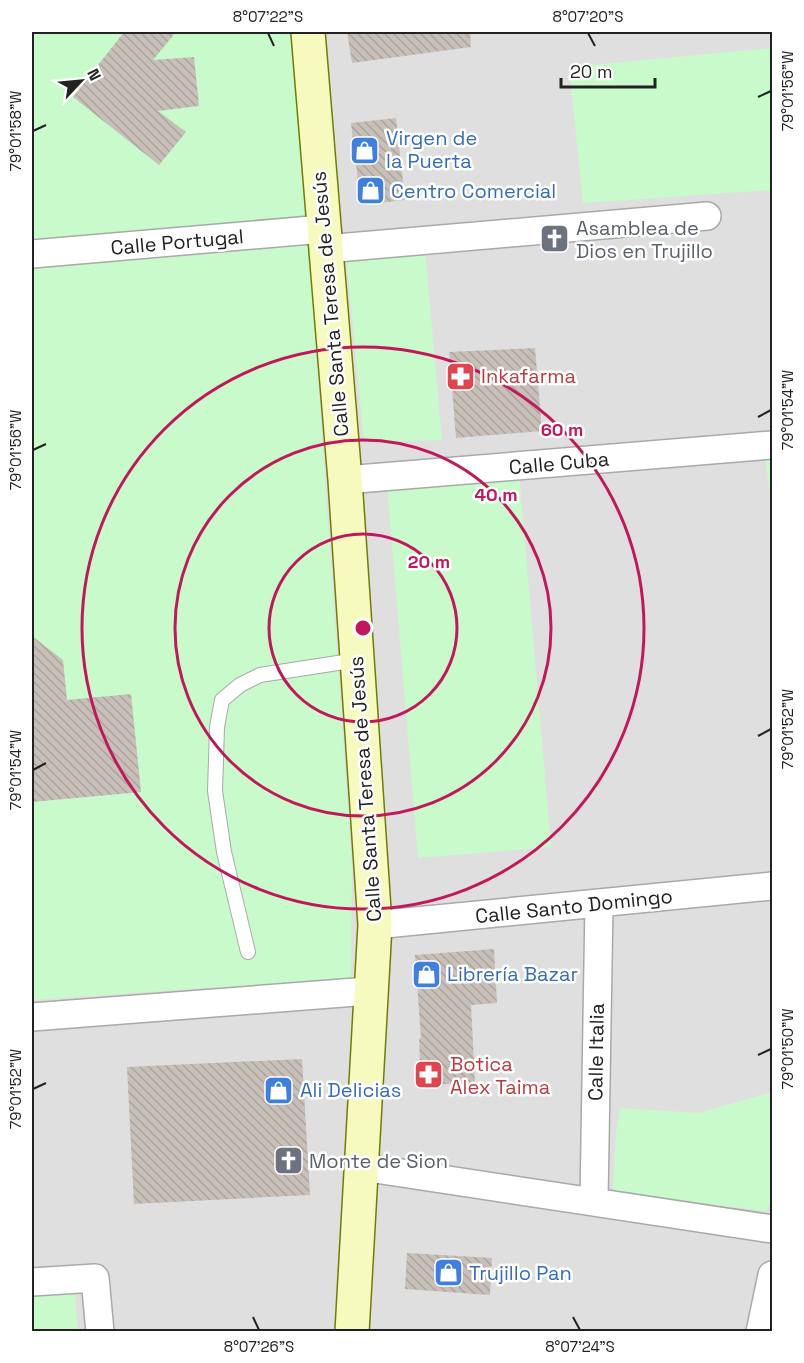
<svg xmlns="http://www.w3.org/2000/svg" width="804" height="1363" font-family="'Space Grotesk',sans-serif">
<style>
.residential{fill:#e0dfdf}
.park{fill:#c8facc}
.building{fill:url(#building-back-hatch)}
.lines{fill:none;stroke-linecap:round;stroke-linejoin:round}
.lane-casing{stroke:#a9a9a9;stroke-width:16}
.street-casing{stroke:#a9a9a9;stroke-width:30}
.secondary-casing{stroke:#707d05;stroke-width:36}
.lane{stroke:#fff;stroke-width:14}
.street{stroke:#fff;stroke-width:27}
.secondary{stroke:#f7fabf;stroke-width:33}
.ticks{fill:none;stroke:#222;stroke-width:2}
.ring{fill:none;stroke:#c2185b;stroke-width:3}
.labels{text-anchor:middle;dominant-baseline:central;stroke-width:5;stroke-linejoin:round;paint-order:stroke}
.shop-label{font-size:20px;fill:#366cbe;stroke:#fff;text-anchor:start}
.worship-label{font-size:20px;fill:#5b616d;stroke:#fff;text-anchor:start}
.street-label{font-size:20px;fill:#222;stroke:#fff}
.health-label{font-size:20px;fill:#be3a42;stroke:#fff;text-anchor:start}
.centre{fill:#c2185b;stroke:#fff;stroke-width:3}
.ring-label{font-size:18px;text-anchor:middle;font-weight:bold;fill:#c2185b;stroke:#fff;stroke-width:5;stroke-linejoin:round;paint-order:stroke}
.neatline{fill:none;stroke:#222;stroke-width:2}
.ticks-label{font-size:15px;text-anchor:middle;fill:#222}
</style>
<defs>
<pattern id="building-back-hatch" width="6" height="6" patternUnits="userSpaceOnUse" patternTransform="scale(1.5)"><rect width="6" height="6" fill="#c7bfb8"/><path d="M-1 5l2 2M0 0l6 6M5-1l2 2" fill="none" stroke="#aba49e"/></pattern>
</defs>
<rect width="100%" height="100%" fill="#f2efe9"/>
<!-- residential -->
<path class="residential" d="M32,32H772V1331H32Z"/>
<!-- park -->
<path class="park" d="M32,32H294L352,867L351,978L32,1000Z
M772,48V190L583,203L569,67Z
M425,250L442,440L364,442L346,255Z
M772,448V510L764,449Z
M519,473L551,847L418,858L387,484Z
M772,1092V1196L767,1211L613,1192L616,1133L620,1108L699,1113Z
M74,1286L78,1331H32V1291Z"/>
<!-- building -->
<path class="building" d="M124,32H176L153,60L194,57L199,106L158,111L186,132L159,165L73,97Z
M347,32H470L471,47L352,63Z
M396,118L405,200L361,205L351,123Z
M535,348L542,431L456,438L449,352Z
M32,636L63,660L67,700L131,694L141,792L32,802Z
M494,949L497,1003L471,1005L475,1083L421,1085L419,1039L421,1038L415,955Z
M302,1059L310,1195L134,1204L127,1067Z
M407,1253L492,1258L490,1295L405,1289Z"/>
<g class="lines">
<defs>
<path id="lane" d="M248,952L224,852L215,791L217,727L222,700L240,685L260,675L357,660"/>
<path id="street" d="M325,249L707,216
M32,254L323,229
M345,480L772,445
M375,925L772,886
M32,1017L369,991
M362,1167L772,1229
M594,1200L599,904
M32,1282L95,1278L100,1332
M760,1332L772,1275"/>
<path id="secondary" d="M308,32L345,480L375,925L352,1332"/>
</defs>
<!-- lane casing -->
<use href="#lane" class="lane-casing"/>
<!-- street casing -->
<use href="#street" class="street-casing"/>
<!-- secondary casing -->
<use href="#secondary" class="secondary-casing"/>
<!-- lane -->
<use href="#lane" class="lane"/>
<!-- street -->
<use href="#street" class="street"/>
<!-- secondary -->
<use href="#secondary" class="secondary"/>
</g>
<!-- ticks -->
<path class="ticks" d="M268,33L274,46M588,33L595,46M758,97L771,91M33,131L46,125M758,417L771,410M33,450L46,444M758,736L771,729M33,770L46,763M758,1055L771,1049M33,1089L46,1083M253,1317L259,1330M573,1317L580,1330"/>
<!-- distance rings -->
<g class="ring">
<circle cx="363" cy="628" r="94"/>
<circle cx="363" cy="628" r="188"/>
<circle cx="363" cy="628" r="281"/>
</g>
<!-- icons -->
<defs>
<symbol id="shop-square" viewBox="-11 -11 22 22"><rect x="-9" y="-9" width="18" height="18" rx="4" fill="#3f7fe0" stroke="#fff"/><path d="M-5-2.5h2.3a2.7 3.5 0 0 1 5.4 0H5L5.5 6h-11ZM-1.5-2.5h3a1.5 2.3 0 0 0-3 0Z" fill="#fff"/></symbol>
<symbol id="church-square" viewBox="-11 -11 22 22"><rect x="-9" y="-9" width="18" height="18" rx="4" fill="#6b7280" stroke="#fff"/><path d="M-1.2-6h2.4v3.5h3.3v2.4h-3.3V6h-2.4V-.1h-3.3v-2.4h3.3Z" fill="#fff"/></symbol>
<symbol id="pharmacy-square" viewBox="-11 -11 22 22"><rect x="-9" y="-9" width="18" height="18" rx="4" fill="#e0444e" stroke="#fff"/><path d="M-2-6h4v4h4v4h-4v4h-4v-4h-4v-4h4Z" fill="#fff"/></symbol>
</defs>
<g fill-rule="evenodd">
<use href="#shop-square" x="348" y="134" width="33" height="33"/>
<use href="#shop-square" x="354" y="174" width="33" height="33"/>
<use href="#church-square" x="538" y="222" width="33" height="33"/>
<use href="#pharmacy-square" x="444" y="360" width="33" height="33"/>
<use href="#shop-square" x="410" y="958" width="33" height="33"/>
<use href="#pharmacy-square" x="412" y="1058" width="33" height="33"/>
<use href="#shop-square" x="262" y="1074" width="33" height="33"/>
<use href="#church-square" x="272" y="1144" width="33" height="33"/>
<use href="#shop-square" x="432" y="1256" width="33" height="33"/>
</g>
<g class="labels">
<!-- shop labels -->
<g class="shop-label">
<text x="386" y="138">Virgen de<tspan x="386" dy="23">la Puerta</tspan></text>
<text x="391" y="191">Centro Comercial</text>
<text x="447" y="974">Librería Bazar</text>
<text x="300" y="1090">Ali Delicias</text>
<text x="469" y="1273">Trujillo Pan</text>
</g>
<!-- worship labels -->
<g class="worship-label">
<text x="576" y="228">Asamblea de<tspan x="576" dy="23">Dios en Trujillo</tspan></text>
<text x="309" y="1161">Monte de Sion</text>
</g>
<!-- street labels -->
<g class="street-label">
<text transform="translate(177 242) rotate(-5)">Calle Portugal</text>
<text transform="translate(330 304) rotate(-95)">Calle Santa Teresa de Jesús</text>
<text transform="translate(559 463) rotate(-5)">Calle Cuba</text>
<text transform="translate(365 789) rotate(-94)">Calle Santa Teresa de Jesús</text>
<text transform="translate(574 906) rotate(-6)">Calle Santo Domingo</text>
<text transform="translate(596 1052) rotate(-89)">Calle Italia</text>
</g>
<!-- health labels -->
<g class="health-label">
<text x="481" y="376">Inkafarma</text>
<text x="450" y="1064">Botica<tspan x="450" dy="23">Alex Taima</tspan></text>
</g>
</g>
<circle cx="363" cy="628" r="9" class="centre"/>
<g class="ring-label">
<text x="562" y="436">60 m</text>
<text x="496" y="501">40 m</text>
<text x="429" y="568">20 m</text>
</g>
<!-- border -->
<rect width="804" height="1363" fill="none" stroke="#ffffff" stroke-width="66"/>
<!-- north arrow -->
<g transform="translate(81 81) rotate(64)" stroke="#ffffff" stroke-width="4.5" paint-order="stroke">
<path d="M0-4.5L10 22L0 15L-10 22Z" fill="#222222"/>
<text y="-9" font-size="16" font-weight="bold" text-anchor="middle" fill="#222222">N</text>
</g>
<!-- scale -->
<path d="M561 78v9h94v-9" fill="none" stroke="#222222" stroke-width="3"/>
<text x="570" y="78" font-size="18" fill="#222222" stroke="#ffffff" stroke-width="4.5" paint-order="stroke">20 m</text>
<rect x="33" y="33" width="738" height="1297" class="neatline"/>
<g class="ticks-label">
<text x="268" y="22">8°07'22"S</text>
<text x="588" y="22">8°07'20"S</text>
<text transform="translate(788 91) rotate(-90)" y="5">79°01'56"W</text>
<text transform="translate(16 131) rotate(-90)" y="5">79°01'58"W</text>
<text transform="translate(788 410) rotate(-90)" y="5">79°01'54"W</text>
<text transform="translate(16 450) rotate(-90)" y="5">79°01'56"W</text>
<text transform="translate(788 729) rotate(-90)" y="5">79°01'52"W</text>
<text transform="translate(16 770) rotate(-90)" y="5">79°01'54"W</text>
<text transform="translate(788 1049) rotate(-90)" y="5">79°01'50"W</text>
<text transform="translate(16 1089) rotate(-90)" y="5">79°01'52"W</text>
<text x="259" y="1352">8°07'26"S</text>
<text x="580" y="1352">8°07'24"S</text>
</g>
</svg>
